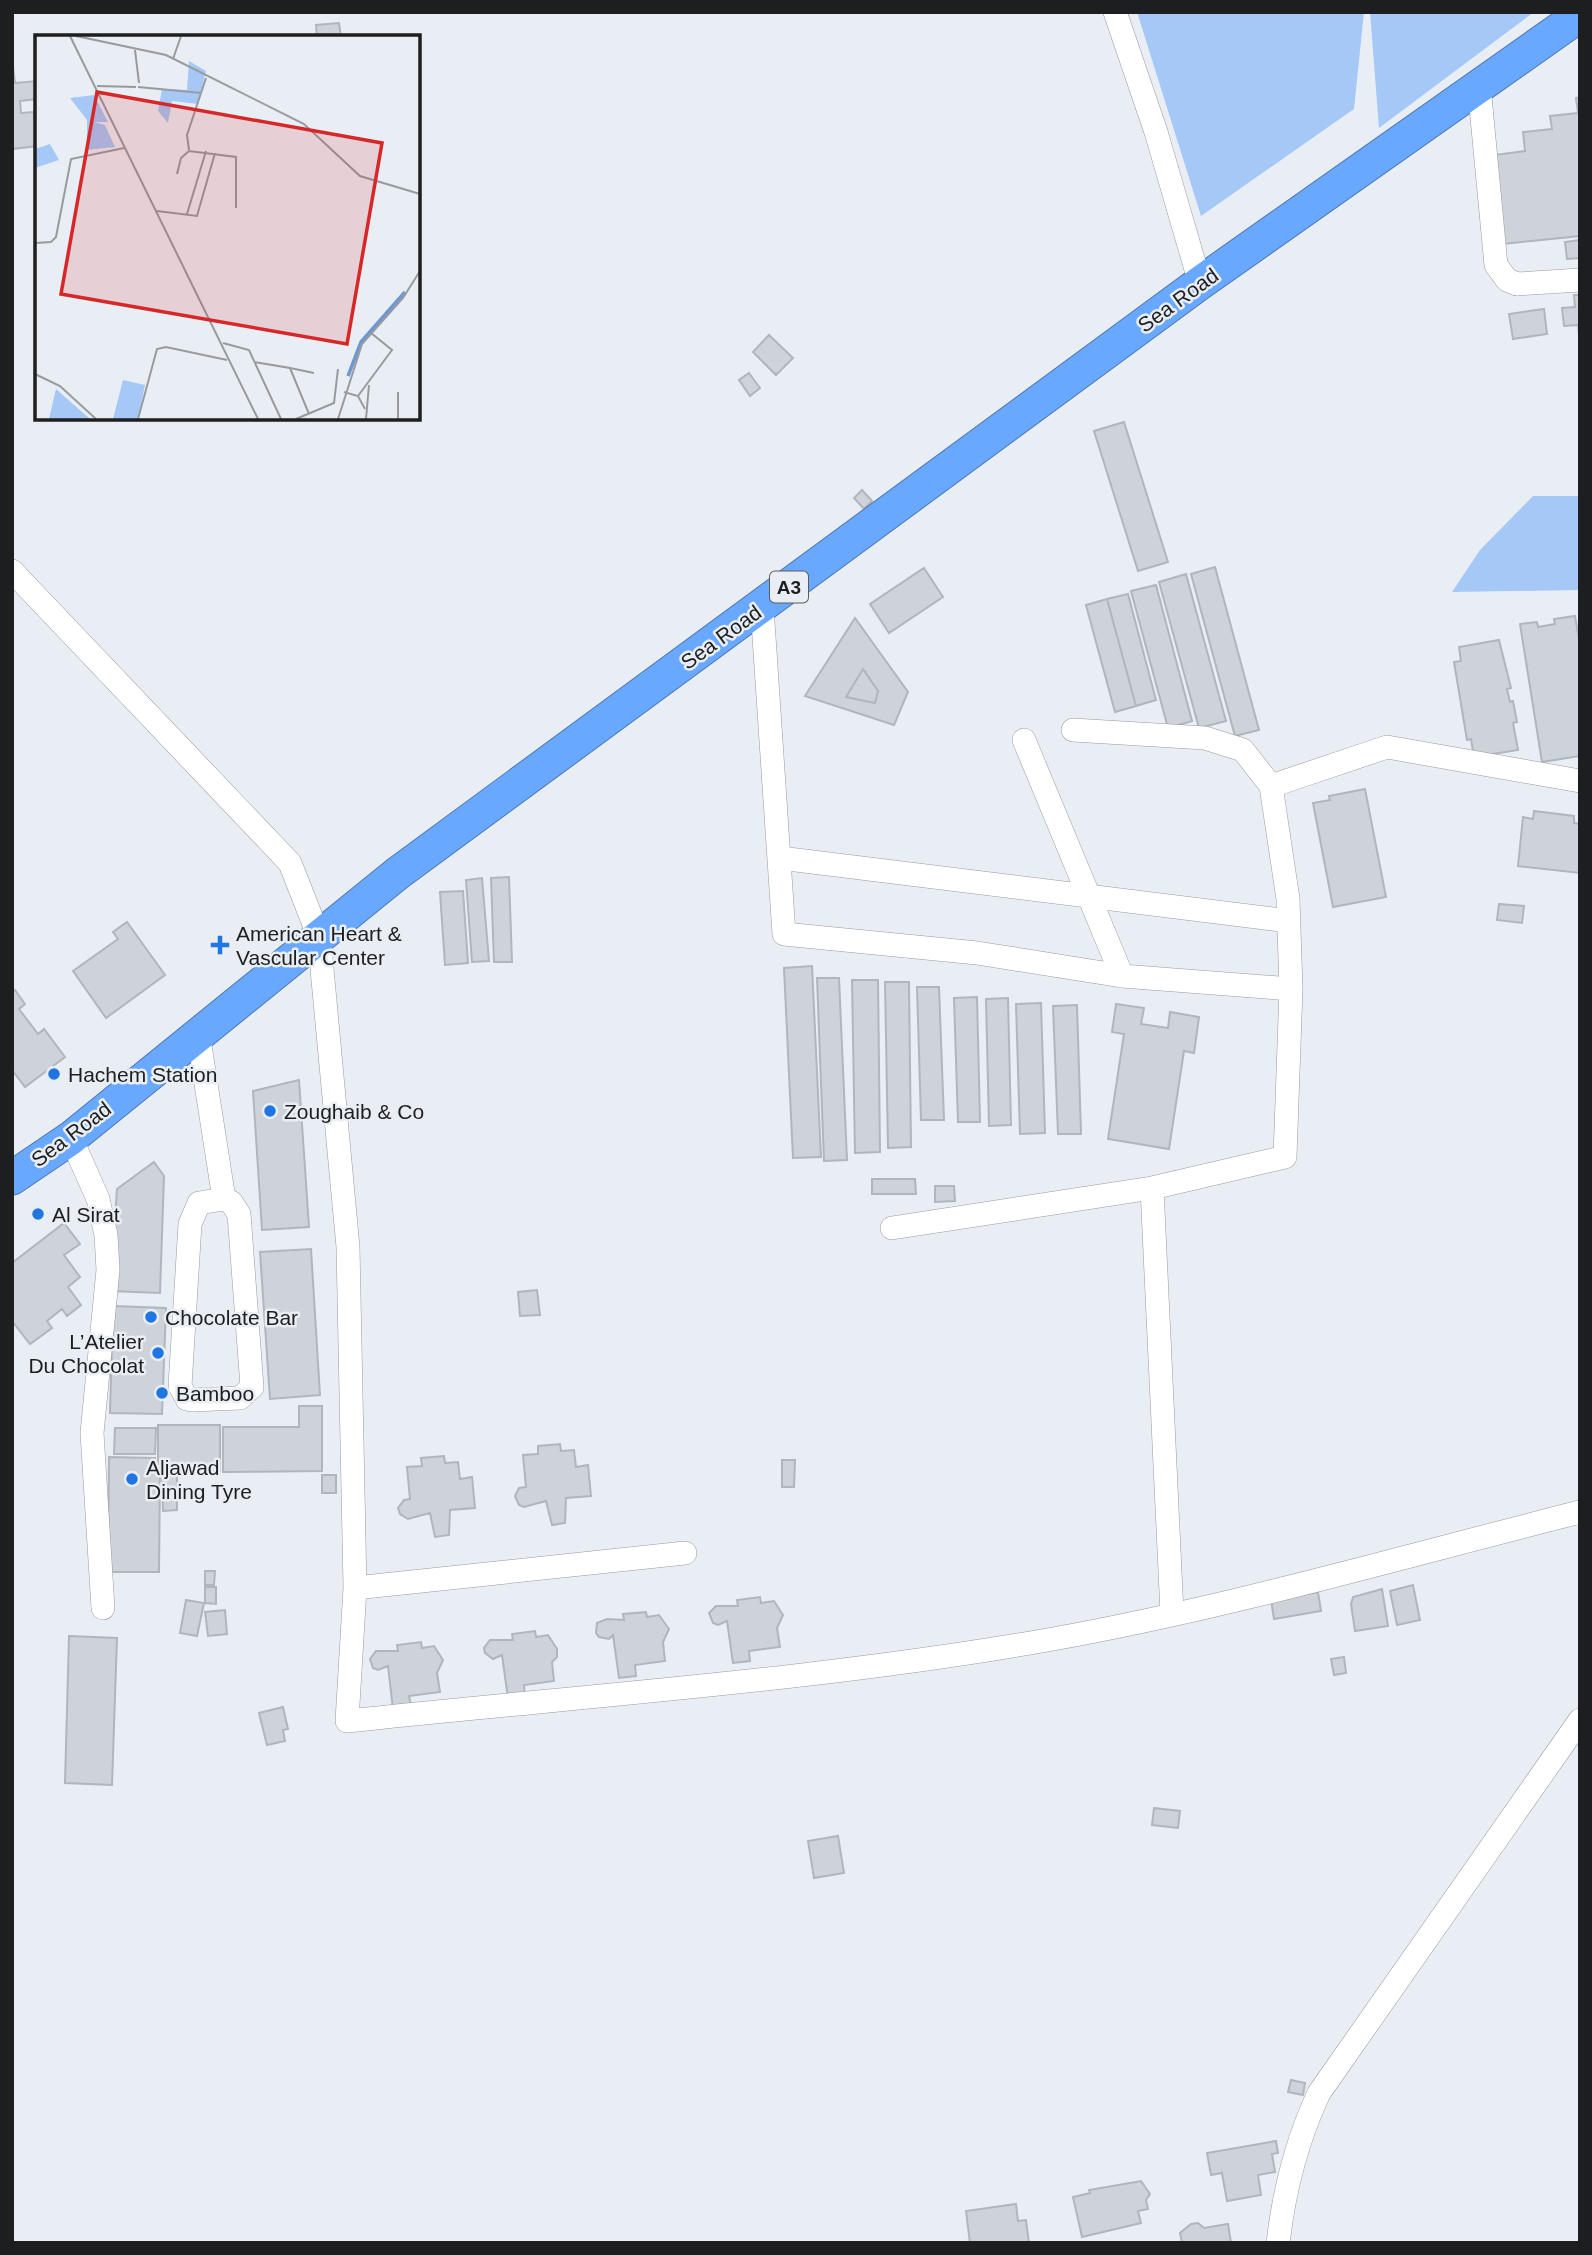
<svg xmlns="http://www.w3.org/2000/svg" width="1592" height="2255" font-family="Helvetica,sans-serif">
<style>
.green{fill:#a5c8f7}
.building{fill:#ced3da;stroke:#b1b5bc;stroke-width:2;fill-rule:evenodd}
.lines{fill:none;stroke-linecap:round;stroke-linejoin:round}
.minor-casing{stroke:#969ba1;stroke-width:24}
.highway-casing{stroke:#4e78b1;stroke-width:35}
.minor{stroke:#fff;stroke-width:23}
.highway{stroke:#69a8ff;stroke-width:33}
.poi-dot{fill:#2076e0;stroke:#e9eef5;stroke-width:2.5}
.labels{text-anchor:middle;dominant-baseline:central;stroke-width:5;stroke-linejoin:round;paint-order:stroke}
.shield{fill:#e9eef5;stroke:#5a5c60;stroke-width:2}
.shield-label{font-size:19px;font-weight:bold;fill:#1c1e20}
.street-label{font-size:21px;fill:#1c1e20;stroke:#e9eef5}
.poi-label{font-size:21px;fill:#1c1e20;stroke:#e9eef5;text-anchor:start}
.inset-river{fill:none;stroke:#6e98d2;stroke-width:3.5}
.inset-road{fill:none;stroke:#979ba0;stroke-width:2}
.view{fill:#d62828;fill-opacity:0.15;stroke:#d62828;stroke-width:3.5}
.inset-edge{fill:none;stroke:#1c1e20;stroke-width:3.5}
</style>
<rect width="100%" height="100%" fill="#e9eef5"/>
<!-- green -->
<path class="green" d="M1137,12H1364L1354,109L1201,216Z
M1370,12H1534L1379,128Z
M1533,496H1580V590L1452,592L1480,550Z"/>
<!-- building -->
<path class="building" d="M339,23L341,37H317L316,25Z
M12,58L15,83L37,81V99L20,101L21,113L34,112L37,146L12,149Z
M1580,97V236L1503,244L1494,155L1525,151L1523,132L1552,129L1550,116L1578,113L1576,98Z
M1580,240V258L1567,259L1565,242Z
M1574,295H1580V345L1578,325L1564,326L1562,308L1575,307Z
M1544,309L1547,334L1513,339L1509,314Z
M769,335L793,358L776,375L753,352Z
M749,373L760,388L750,396L739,380Z
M1124,422L1168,562L1138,571L1094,431Z
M862,490L872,501L864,509L854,498Z
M1215,567L1259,730L1235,736L1191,574Z
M924,568L943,597L889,633L870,604Z
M1186,574L1226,721L1199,728L1159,582Z
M1156,585L1192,721L1168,728L1131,591Z
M1128,594L1156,700L1136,706L1107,599Z
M1107,599L1136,706L1115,712L1086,605Z
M1575,616L1580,645V756L1542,762L1520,624L1537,622L1538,627L1555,624L1554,619Z
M855,618L908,692L894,725L805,696ZM863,669L878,691L875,703L846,697Z
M1499,640L1511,688L1507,689L1510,702L1513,701L1517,722L1513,723L1518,750L1474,757L1471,739L1467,740L1454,662L1461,661L1459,647Z
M863,669L878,691L875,703L846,697Z
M1365,789L1386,897L1333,907L1313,803L1330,800L1329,796Z
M1534,811L1574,816V823L1580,824V873L1518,866L1523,817L1533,819Z
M509,877L512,962H494L491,878Z
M482,878L489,961L472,962L466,880Z
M463,891L468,963L445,965L440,892Z
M1499,904L1524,906L1522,923L1497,920Z
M127,922L165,975L106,1018L73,971L118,939L113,932Z
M812,966L821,1157L793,1158L784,968Z
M817,978H839L847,1160L824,1161Z
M852,980H878L880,1152L855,1153Z
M885,982H909L911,1147L888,1148Z
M917,987H939L944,1120H921Z
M15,990L25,1004L19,1009L38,1034L44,1029L65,1057L25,1087L12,1070V992Z
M977,997L980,1122H958L954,998Z
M1008,998L1011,1125L989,1126L986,999Z
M1041,1003L1045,1133L1020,1134L1016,1004Z
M1116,1004L1144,1008L1141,1024L1168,1028L1170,1012L1199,1017L1194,1053L1184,1051L1169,1149L1108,1139L1124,1034L1112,1032Z
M1077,1005L1081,1134H1058L1053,1006Z
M299,1080L309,1227L262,1230L253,1091Z
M154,1162L164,1176L160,1293L110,1291L117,1189Z
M872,1179H915L916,1194H872Z
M935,1186H954L955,1201L935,1202Z
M64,1223L80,1244L64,1255L80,1277L68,1287L81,1305L67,1316L62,1309L47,1321L52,1328L30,1344L12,1321V1263Z
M311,1249L320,1395L270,1399L260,1252Z
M537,1290L540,1315L520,1316L518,1292Z
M113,1306L166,1308L162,1414L110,1413Z
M299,1406H322V1471L223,1472V1427H299Z
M158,1425H220V1471H158Z
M115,1428H156L155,1454H114Z
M560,1444L561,1451L574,1450L576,1467L588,1465L591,1496L566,1498L565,1523L552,1525L546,1501L524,1507L519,1505L515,1496L519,1488L526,1487L523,1455L538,1454V1446Z
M444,1456L445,1463L458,1462L460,1479L472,1477L475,1508L450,1510L449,1535L435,1537L430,1513L408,1519L400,1514L398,1508L404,1500L410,1499L407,1467L422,1466L421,1458Z
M109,1457L155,1458V1473H160L159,1572H108Z
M782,1460H795L794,1487H782Z
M162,1475H177V1510L163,1511Z
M322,1475H336V1493H322Z
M205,1571H215L214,1585H205Z
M1413,1585L1420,1620L1397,1625L1390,1591Z
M205,1587H216V1604L205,1603Z
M1382,1589L1388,1626L1355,1631L1351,1604L1353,1597Z
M1318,1592L1321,1611L1274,1619L1271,1600Z
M760,1597L761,1603L774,1601L783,1615L777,1628L780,1647L749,1651L750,1661L733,1663L727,1621L718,1625L713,1623L709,1613L716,1606H738L737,1600Z
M186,1600L204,1603L197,1636L180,1633Z
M225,1610L227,1634L208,1636L205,1612Z
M646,1612L647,1617L659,1615L669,1629L663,1642L665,1661L635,1665L636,1676L619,1678L613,1635L609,1639L599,1637L596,1633L597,1623L607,1619L624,1620L623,1614Z
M535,1631L536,1637L548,1635L557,1649V1657L552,1662L554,1681L524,1685L525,1695L508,1698L502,1655L493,1659L485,1653L484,1648L490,1640H513L512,1634Z
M69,1636L117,1638L112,1785L65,1783Z
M421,1642L422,1648L434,1646L443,1660L437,1673L440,1692L409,1696L411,1706L393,1709L388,1666L378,1670L373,1668L370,1659L376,1651H398L397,1645Z
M1344,1657L1346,1673L1334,1675L1331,1659Z
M283,1707L288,1729L283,1730L285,1741L267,1745L259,1713Z
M1154,1808L1180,1811L1178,1828L1152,1825Z
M838,1836L844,1873L814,1878L808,1841Z
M1291,2080L1305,2083L1303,2095L1288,2092Z
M1276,2141L1278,2153L1272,2154L1275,2172L1258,2175L1261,2195L1227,2201L1222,2173L1211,2175L1207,2153Z
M1141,2181L1150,2194L1146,2200L1148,2209L1138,2211L1141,2223L1082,2237L1073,2197L1090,2193L1089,2190Z
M1016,2204L1018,2221L1026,2220L1029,2243H970L966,2211Z
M1198,2223L1204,2228L1228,2224L1231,2243H1182L1180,2233L1191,2224Z"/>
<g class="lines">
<defs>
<path id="minor" d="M1115,12L1156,132L1200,283
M1479,86L1496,265L1507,280L1517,284L1580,280
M12,571L290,863L319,937L348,1247L355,1588L347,1721C580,1696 823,1680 1053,1639C1231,1607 1405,1556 1580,1512
M762,607L784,934L977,953L1122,976L1291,989
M1024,740L1122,976
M1271,786L1387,747L1580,781
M780,858L1289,921
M198,1033L224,1199
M71,1138L98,1199L106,1235L108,1270L92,1433L103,1608
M1152,1188L1172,1614
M224,1199L231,1202L239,1214L252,1387L240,1398L192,1400L187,1399L180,1386L190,1224L199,1203Z
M892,1228L1152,1188L1285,1157L1291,989L1288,899L1271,786L1243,750L1205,738L1073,730
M355,1588L685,1553
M1278,2243C1284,2191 1297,2140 1319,2093L1580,1720"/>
<path id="highway" d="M12,1178L71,1138L398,873L1200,283L1580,15"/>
</defs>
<!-- minor casing -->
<use href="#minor" class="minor-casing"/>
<!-- highway casing -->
<use href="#highway" class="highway-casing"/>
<!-- minor -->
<use href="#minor" class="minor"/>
<!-- highway -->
<use href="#highway" class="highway"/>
</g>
<!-- markers -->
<g class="poi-dot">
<path d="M216.5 934.5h7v7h7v7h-7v7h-7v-7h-7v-7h7z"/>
<circle cx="54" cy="1074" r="7"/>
<circle cx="270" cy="1111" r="7"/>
<circle cx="38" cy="1214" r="7"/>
<circle cx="151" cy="1317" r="7"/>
<circle cx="158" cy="1353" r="7"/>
<circle cx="162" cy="1393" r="7"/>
<circle cx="132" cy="1479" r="7"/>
</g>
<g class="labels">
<!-- shield labels -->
<rect class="shield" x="770" y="571.5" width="38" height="31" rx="5"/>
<g class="shield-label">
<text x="789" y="587">A3</text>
</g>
<!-- street labels -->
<g class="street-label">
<text transform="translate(1178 300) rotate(-36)">Sea Road</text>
<text transform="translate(721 637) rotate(-36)">Sea Road</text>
<text transform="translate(71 1134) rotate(-37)">Sea Road</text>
</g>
<!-- poi labels -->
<g class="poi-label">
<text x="236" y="933">American Heart &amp;<tspan x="236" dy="24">Vascular Center</tspan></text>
<text x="68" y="1074">Hachem Station</text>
<text x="284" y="1111">Zoughaib &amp; Co</text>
<text x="52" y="1214">Al Sirat</text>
<text x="165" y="1317">Chocolate Bar</text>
<text x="144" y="1341" text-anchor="end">L’Atelier<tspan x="144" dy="24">Du Chocolat</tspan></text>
<text x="176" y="1393">Bamboo</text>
<text x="146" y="1467">Aljawad<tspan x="146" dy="24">Dining Tyre</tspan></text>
</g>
</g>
<!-- overview -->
<g transform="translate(35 35)">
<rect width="385" height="385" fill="#e9eef5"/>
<path d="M154,26L171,36L163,69L137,66L133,88L123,76L127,54L152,55ZM59,60L73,87H59L70,90L80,112L52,115V85L35,63ZM15,109L24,125L0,133V114ZM88,345L110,350L103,384H78ZM21,354L55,384H14Z" fill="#a5c8f7"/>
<path class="inset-river" d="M313,341L326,307L370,257"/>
<path class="inset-road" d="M35,1L223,384M41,1L131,20L269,89L325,141L385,159M100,15L104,48M138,24L146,1M62,51L101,52M103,52L167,58M154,115L152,100L171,43M142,139L146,123L154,116L201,122V173M122,176L162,181L180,118M152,179L171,116M0,208L16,207L21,202L36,124L89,113M188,308L214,315L246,384M219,327L255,333L274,379M255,333L279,338M0,339L25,351L61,384M309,357L323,361L330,374M323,361L357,315L336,298M103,384L122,314L131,312L192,325M261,384L299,368L303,334M303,384L327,309L368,263L385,236M331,384L334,350M363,384V357"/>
<path class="view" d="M62,57L347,108L312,309L26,259Z"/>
<rect width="385" height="385" class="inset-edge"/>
</g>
<!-- border -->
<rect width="1592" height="2255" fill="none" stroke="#1c1e20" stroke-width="28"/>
</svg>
